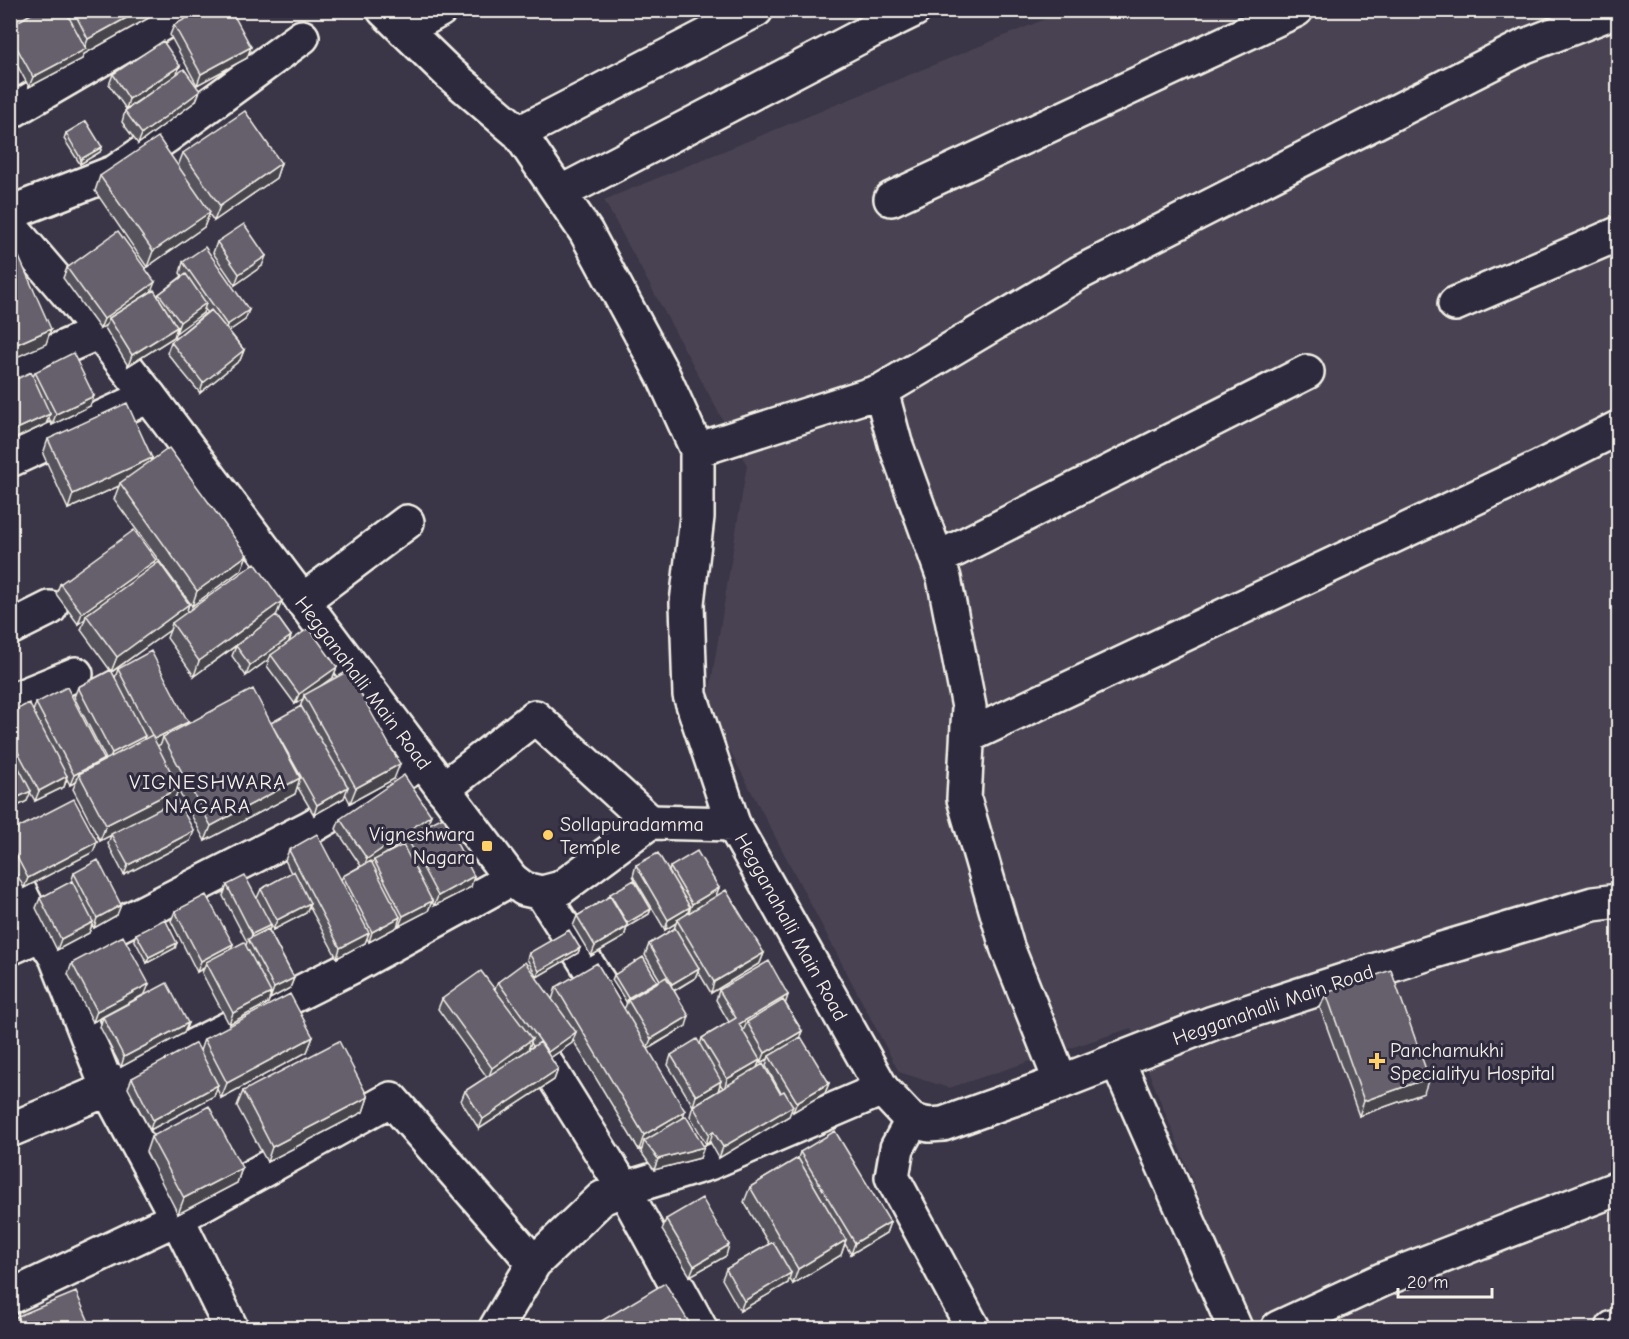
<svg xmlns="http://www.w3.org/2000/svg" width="1629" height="1339" font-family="'Comic Neue',sans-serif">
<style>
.built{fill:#484352}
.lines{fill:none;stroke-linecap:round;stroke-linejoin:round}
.minor-casing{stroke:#f4f1e8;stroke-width:38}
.major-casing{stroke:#f4f1e8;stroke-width:38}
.minor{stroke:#2f2a3d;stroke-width:33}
.major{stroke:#2f2a3d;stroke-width:33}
.wall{fill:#57535d;stroke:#f4f1e8;stroke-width:1.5;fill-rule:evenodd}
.shaded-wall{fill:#47444c;stroke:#f4f1e8;stroke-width:1.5}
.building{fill:#65616c;stroke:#f4f1e8;stroke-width:1.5}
.poi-dot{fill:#ffd166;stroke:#2f2a3d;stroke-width:2}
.labels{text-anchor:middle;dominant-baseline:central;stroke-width:6;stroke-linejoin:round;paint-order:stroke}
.street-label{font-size:20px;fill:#f4f1e8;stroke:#2f2a3d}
.poi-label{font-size:20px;fill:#f4f1e8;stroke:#2f2a3d;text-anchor:start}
.neighbourhood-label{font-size:21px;letter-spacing:1.5px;fill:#f4f1e8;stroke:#2f2a3d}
</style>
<rect width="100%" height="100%" fill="#3b3647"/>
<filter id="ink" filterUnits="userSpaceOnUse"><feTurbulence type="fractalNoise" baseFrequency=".0167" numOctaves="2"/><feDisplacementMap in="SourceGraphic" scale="12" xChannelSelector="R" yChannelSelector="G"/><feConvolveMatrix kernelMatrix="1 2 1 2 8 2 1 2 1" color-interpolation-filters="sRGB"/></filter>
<g filter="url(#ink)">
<!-- built -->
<path class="built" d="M1065,11H1618V1328H1252L1131,1028L949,1088L899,1072L707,707L747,465L604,200Z"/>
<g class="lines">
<defs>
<path id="minor" d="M384,10L449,73L519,133L586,232L663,375L697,450V517L687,603L690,695L733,824
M404,30L440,10
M10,112L185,10
M519,133L756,10
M560,193L869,32L914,10
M891,199L1296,10
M10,213L115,172L167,136L302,37
M1455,304L1618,234
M10,371L99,332
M881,391L1079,273L1525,46L1610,13
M697,450L881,391L895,443L944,578L969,707L964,799L1007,947L1061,1082
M10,460L149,396
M937,559L1307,372
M302,601L407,522
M10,628L50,608
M10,701L76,674
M968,736L1536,469L1618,428
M443,789L535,717L650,822
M10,873L41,934L56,957L108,1089L177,1218L231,1328
M542,893L613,1005
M10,948L41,934
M56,957L309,828L423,762
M1117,1060L1235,1328
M545,1062L624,1189L700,1328
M912,1121L897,1148L892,1177L973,1328
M10,1130L108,1089L351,967L511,879
M10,1297L177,1218L391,1099L534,1263
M496,1328L534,1263L602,1198L624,1189L709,1163L882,1089
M1278,1328L1384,1279L1618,1188
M1613,1328L1618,1327"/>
<path id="major" d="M10,226L75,302L149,396L511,879L524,889L542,893L561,888L650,822L733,824L882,1089L912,1121L929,1125L943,1124L1061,1082L1213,1023L1432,952L1593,904L1618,901"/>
</defs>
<!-- minor casing -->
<use href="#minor" class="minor-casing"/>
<!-- major casing -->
<use href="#major" class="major-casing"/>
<!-- minor -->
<use href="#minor" class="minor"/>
<!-- major -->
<use href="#major" class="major"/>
</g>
<!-- wall -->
<path class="wall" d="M38,10H163L84,54L82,59L29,87L10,52V26Z
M174,25L247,58L197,85L170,35Z
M113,74H177L196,101L138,144L122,122L125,111L151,92L126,109L109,85Z
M66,133L102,147L100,152L80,164L64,139Z
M183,153L281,163L276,178L214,221L209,214L204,227L147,267L95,191L100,176L178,166Z
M217,242L262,266L235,285L213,253Z
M183,262L245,320L229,331L244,350L240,360L200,393L167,353L171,342L207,312L204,308L203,313L175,332L174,337L128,366L105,328L107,324L100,329L63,278L67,268L152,291L158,296L159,294L182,276L180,273Z
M35,372L90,406L52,425L49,418L46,424L10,441V382L33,377Z
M48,439L152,458L151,461L247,555L241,570L192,606L114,499L119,486L68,509L43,454Z
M154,566L189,604L186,612L282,601L276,615L291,636L289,643L337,667L333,677L321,685L394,779L350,803L345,793L344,798L314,815L297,786L295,794L205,841L178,790L174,801L190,841L124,875L108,844L111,835L100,841L73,789L76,782L70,785L67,779L64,787L35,801L30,792L27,801L10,810V713L33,711L36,703L104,761L106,759L74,697L78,687L110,670L81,630L85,619L78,624L56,594L60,584ZM170,630L167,638L194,676L236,646L232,656L246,676L269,659L267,666L295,704L303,699L300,707L271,723L187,724L188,722L118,669L115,678L112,672Z
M340,819L428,825L471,887L434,906L432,901L428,911L399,926L398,924L397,927L369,942L367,938L365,943L337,958L309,906L306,913L273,930L271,925L269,930L294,978L290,988L270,999V998L268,1003L229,1024L202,973L204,968L197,972L171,921L175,911L233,944L231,949L246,945L247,942L223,896L227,885L257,898L261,889L291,873L285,860L289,850L341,880L343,876L361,866L336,829ZM404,841L403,846L385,854Z
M10,832L97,842L93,852L24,888L10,861Z
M636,865L669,872L670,867L716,896L764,953L760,963L711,993L698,971L695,978L674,991L686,1026L648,1049L682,1118L700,1158L654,1170L641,1152L642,1149L639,1150L573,1040L572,1043L550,1058L558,1069L554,1080L479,1129L461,1101L465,1091L487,1077L438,1009L442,999L495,989L498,982L552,1000L556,987L624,1009L627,1003L612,980L614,975L657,981V983L660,980L645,955L649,944L674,929L676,923L665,930L633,876ZM531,1043L533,1046L528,1050Z
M74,873L117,915L94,928L92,925L89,933L57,950L36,908L40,898L71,882Z
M610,894L651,909L649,914L627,927L624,937L591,956L573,926L577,916L609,897Z
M136,934L175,948L147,963L134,939Z
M580,948L578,953L537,977L527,959L529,953Z
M72,963L145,994L93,1022L68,974Z
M719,990L788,995L785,1003L802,1031L799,1038L829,1083L825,1093L793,1112L791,1110L789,1116L719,1158L710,1142L706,1144L690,1116L693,1106L668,1065L671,1055L700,1045L702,1038L729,1022L716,1000ZM768,1059L766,1066L781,1093H780L757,1068L760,1060L761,1063ZM720,1084L723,1088L718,1091Z
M1326,993L1424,1093L1359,1116L1320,1008Z
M103,1017L188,1023L184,1033L121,1067L100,1027Z
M313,1037L307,1052L221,1098L217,1089L214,1096L150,1130L128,1088L132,1078L200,1051L204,1039Z
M243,1091L368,1097L363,1112L267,1162L237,1106Z
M151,1137L242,1168L237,1183L178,1214L146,1152Z
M800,1152L890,1222L886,1233L851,1254L845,1244L841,1255L793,1284L789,1278L788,1283L740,1311L722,1279L726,1269L769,1244L744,1202L750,1187L798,1158Z
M666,1219L726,1256L690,1276L662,1230Z
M11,1319L92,1329H10Z"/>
<!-- shaded-wall -->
<path class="shaded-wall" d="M141,10H163L84,54L82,59L29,87L33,77L84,50L88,39Z
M251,47L247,58L197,85L201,74Z
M180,66L176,76L126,109L129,99Z
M200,91L196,101L138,144L142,134Z
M102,147L100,152L80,164L81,159Z
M281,163L276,178L214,221L220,206Z
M210,212L204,227L147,267L153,251Z
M266,256L262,266L235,285L239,274Z
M155,282L151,292L109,318L107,324L100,329L104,319Z
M206,303L203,313L176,333L180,322Z
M249,310L245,320L223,335L227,325Z
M177,327L174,337L128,366L132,355Z
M51,329L46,344L10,360V347Z
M244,350L240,360L200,393L203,383Z
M94,396L90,406L52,425L56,414Z
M50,414L46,424L10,441V432Z
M152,458L146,473L120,483L119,486L68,509L73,494Z
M247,555L241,570L192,606L197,591Z
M156,560L152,570L86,615L85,619L78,624L82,613Z
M282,601L276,616L194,676L199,661Z
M189,604L184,620L172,623L170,630L111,672L117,657Z
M291,636L287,646L271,655L269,659L246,676L250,665Z
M337,667L333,677L305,697L304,695L303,699L295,704L299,694Z
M188,722L184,732L163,737L161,744L150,750L154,739Z
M145,736L141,746L109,763L112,753Z
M104,759L100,769L79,774L76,782L70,785L74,775Z
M400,764L394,779L350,803L356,788Z
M67,776L64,787L35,801L39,791Z
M300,778L295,794L205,841L211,826Z
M348,787L344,798L314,815L317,805Z
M179,788L173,803L100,841L106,825Z
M31,791L27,801L10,810V801Z
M431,815L427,826L406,836L404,841L375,861L374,860L373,862L363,869L367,859Z
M194,831L190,841L124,875L128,865Z
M97,842L93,852L24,888L28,878Z
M474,876L471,887L434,906L438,896Z
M719,888L715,898L688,914L692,904Z
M432,901L428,911L399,926L403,916Z
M310,903L306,913L273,930L277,920Z
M121,905L117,915L94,928L97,918Z
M690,907L686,917L677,920L676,923L665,930L668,920Z
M651,909L649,914L627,927L624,937L591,956L595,946L626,928L627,923Z
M400,917L397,927L369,942L372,932Z
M93,922L89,933L57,950L61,939Z
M271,925L267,935L250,942L252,934Z
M369,933L365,943L337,958L340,948Z
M177,943L175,948L147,963L149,957Z
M233,944L229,955L206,962L204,968L197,972L201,961Z
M580,948L578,953L537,977L539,971Z
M764,953L760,963L711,993L714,982Z
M699,968L695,978L668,994L672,984Z
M294,978L290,988L270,999L274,988Z
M657,981L655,986L628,1000L626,1004L628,998Z
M149,984L145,994L93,1022L97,1011Z
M271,993L268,1003L229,1024L233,1013Z
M788,995L785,1005L747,1022L744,1029L735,1035L739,1024Z
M689,1016L686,1026L647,1049L651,1039Z
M188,1023L184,1033L121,1067L124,1057Z
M802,1031L798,1041L769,1056L768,1059L761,1063L765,1053Z
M576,1032L572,1043L544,1062L548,1052Z
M313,1037L307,1052L221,1098L227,1083Z
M532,1039L528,1050L488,1079L492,1068Z
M760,1060L756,1070L724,1090L727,1079Z
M558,1069L554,1080L479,1129L483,1119Z
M1429,1078L1424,1093L1359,1116L1364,1101Z
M721,1081L718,1091L693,1106L696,1096Z
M829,1083L825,1093L793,1112L797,1102Z
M218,1085L214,1096L150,1130L153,1120Z
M368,1097L363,1112L267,1162L272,1147Z
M793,1106L789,1116L719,1158L723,1147Z
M685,1111L680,1126L644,1141L642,1149L639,1150L644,1135Z
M713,1131L710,1142L706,1144L709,1134Z
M704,1147L700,1158L654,1170L658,1159Z
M242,1168L237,1183L178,1214L184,1198Z
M890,1222L886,1233L851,1254L855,1243Z
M846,1240L841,1255L793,1284L798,1269Z
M729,1245L726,1256L690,1276L694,1266Z
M791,1273L788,1283L740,1311L744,1301Z"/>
<!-- building -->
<path class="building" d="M38,10H65L86,49L33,77L10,35V26Z
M73,10H141L88,39Z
M201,10H231L251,47L201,74L174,25Z
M163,41L180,66L129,99L113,74Z
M184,69L200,91L142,134L125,111Z
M245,111L281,163L220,206L183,153Z
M86,121L102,147L81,159L66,133Z
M158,137L210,212L153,251L100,176Z
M244,224L266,256L239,274L217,242Z
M118,231L155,282L104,319L67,268Z
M205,247L249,310L227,325L183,262Z
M19,257L51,329L10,347V261Z
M186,274L206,303L180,322L159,294Z
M154,290L177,327L132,355L109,318Z
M211,310L244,350L203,383L171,342Z
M73,353L94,396L56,414L35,372Z
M31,372L50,414L10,432V382Z
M127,403L152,458L73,494L48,439Z
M169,448L247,555L197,591L120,483Z
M134,530L156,560L82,613L60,584Z
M159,562L189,604L117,657L86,615Z
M255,563L282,601L199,661L172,623Z
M276,615L291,636L250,665L236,646Z
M309,628L337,667L299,694L271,655Z
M151,651L188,722L154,739L118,669Z
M111,670L145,736L112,753L78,687Z
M348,671L400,764L356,788L304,695Z
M67,687L104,759L74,775L36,703Z
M253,689L300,778L211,826L163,737Z
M29,703L67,776L39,791L10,737V713Z
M301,706L348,787L317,805L271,723Z
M152,735L179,788L106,825L79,774Z
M10,751L31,791L10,801Z
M404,775L431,815L367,859L340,819Z
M74,799L97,842L28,878L10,844V832Z
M177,800L194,831L128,865L111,834Z
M443,817L474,876L438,896L406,836Z
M317,834L369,933L340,948L289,850Z
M403,845L432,901L403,916L374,860Z
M697,851L719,888L692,904L670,867Z
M658,853L690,907L668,920L636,865Z
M98,860L121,905L97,918L74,873Z
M371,861L400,917L372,932L343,876Z
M294,871L310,903L277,920L261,889Z
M245,876L271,925L252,934L227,885Z
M634,880L651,909L627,923L610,894Z
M72,881L93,922L61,939L40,898Z
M726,890L764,953L714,982L677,920Z
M206,895L233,944L201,961L175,911Z
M610,896L628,926L595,946L577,916Z
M165,919L177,943L149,957L136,934Z
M675,928L699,968L672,984L649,944Z
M268,929L294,978L274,988L248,939Z
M569,930L580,948L539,971L529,953Z
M123,936L149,984L97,1011L72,963Z
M244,942L271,993L233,1013L206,962Z
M643,957L657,981L628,998L614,975Z
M769,961L788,995L739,1024L760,1060L727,1079L702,1038L736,1018L719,990Z
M525,962L576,1032L548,1052L498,982Z
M597,963L685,1111L644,1135L556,987Z
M1391,970L1429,1078L1364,1101L1326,993Z
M481,971L532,1039L492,1068L442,999Z
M666,977L689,1016L651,1039L628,1000Z
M167,983L188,1023L124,1057L103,1017Z
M290,994L313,1037L227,1083L204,1039Z
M783,1000L802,1031L765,1053L747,1022Z
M801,1037L829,1083L797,1102L769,1056Z
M697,1039L721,1081L696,1096L671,1055Z
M339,1041L368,1097L272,1147L243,1091Z
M540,1042L558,1069L483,1119L465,1091Z
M196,1043L218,1085L153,1120L132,1078Z
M763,1064L780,1093L784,1091L793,1106L723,1147L713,1131L709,1134L693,1106Z
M209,1106L242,1168L184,1198L151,1137Z
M686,1116L704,1147L658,1159L644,1141Z
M835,1131L890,1222L855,1243L800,1152Z
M798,1158L846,1240L798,1269L750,1187Z
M702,1198L729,1245L694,1266L666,1219Z
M773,1242L791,1273L744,1301L726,1269Z
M665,1283L693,1329H588Z
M76,1292L92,1329H15L11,1319Z"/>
</g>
<!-- markers -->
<g class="poi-dot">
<circle cx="548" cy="835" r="6"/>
<rect x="481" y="840" width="12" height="12" rx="3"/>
<path d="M1374 1052h6v6h6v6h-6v6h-6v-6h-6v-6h6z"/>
</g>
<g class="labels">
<!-- street labels -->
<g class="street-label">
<text transform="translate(363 683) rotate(53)">Hegganahalli Main Road</text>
<text transform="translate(791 927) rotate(61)">Hegganahalli Main Road</text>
<text transform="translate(1273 1005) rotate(-19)">Hegganahalli Main Road</text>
</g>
<!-- poi labels -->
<g class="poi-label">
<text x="560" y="824">Sollapuradamma<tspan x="560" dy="23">Temple</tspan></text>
<text x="475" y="834" text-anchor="end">Vigneshwara<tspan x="475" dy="23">Nagara</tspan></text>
<text x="1390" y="1050">Panchamukhi<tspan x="1390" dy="23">Specialityu Hospital</tspan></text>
</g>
<!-- neighbourhood labels -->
<g class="neighbourhood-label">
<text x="208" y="782">VIGNESHWARA<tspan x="208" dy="24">NAGARA</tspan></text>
</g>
</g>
<!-- margin -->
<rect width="1629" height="1339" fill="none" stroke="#2f2a3d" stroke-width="36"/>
<rect x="18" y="18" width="1593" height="1303" fill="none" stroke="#f4f1e8" stroke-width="2" filter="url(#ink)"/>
<!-- scale -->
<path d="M1398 1288v9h94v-9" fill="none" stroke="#f4f1e8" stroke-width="3"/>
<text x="1407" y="1288" font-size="18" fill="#f4f1e8" stroke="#2f2a3d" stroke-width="4.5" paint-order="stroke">20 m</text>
</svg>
